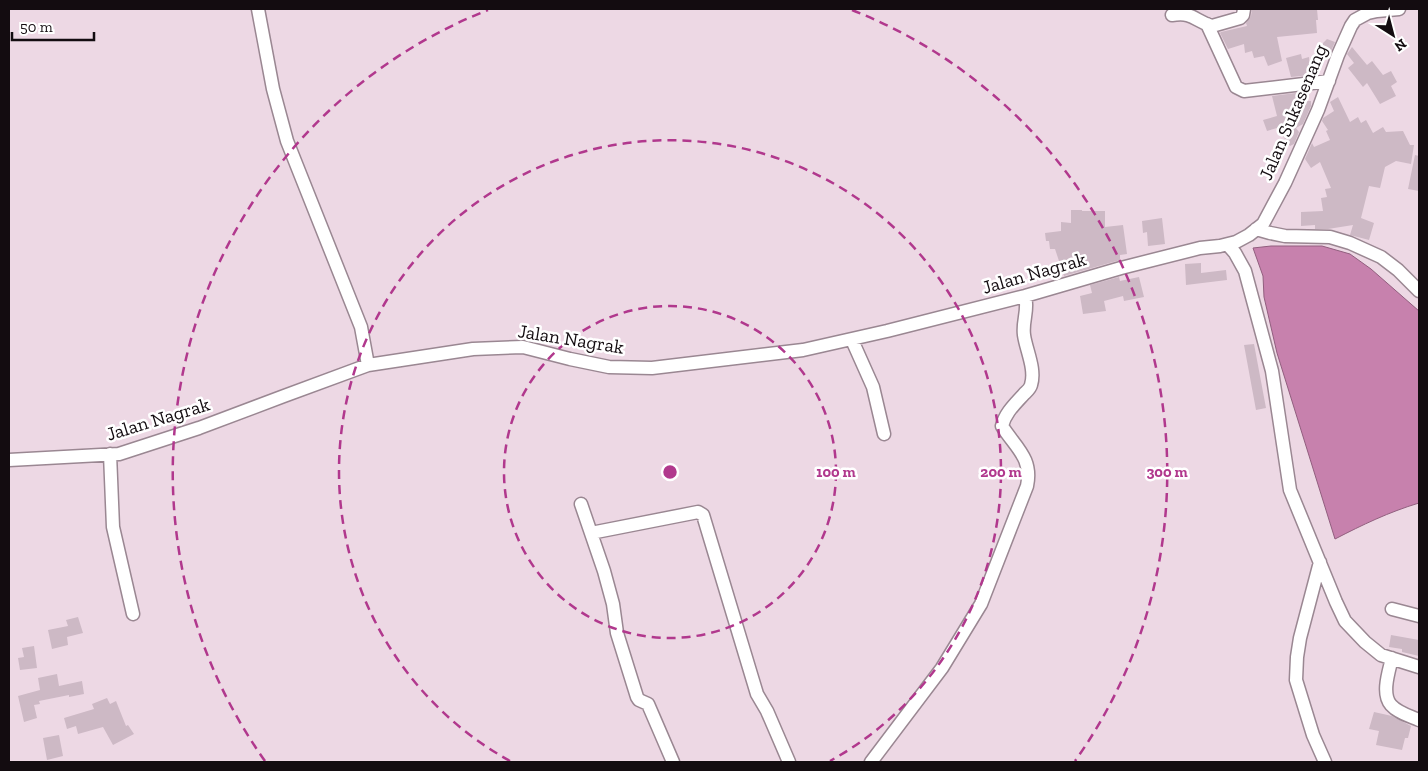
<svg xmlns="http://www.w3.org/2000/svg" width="1428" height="771" font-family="'Zilla Slab',serif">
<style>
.water{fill:#c781ad;stroke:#915e7e}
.building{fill:#cdb9c5}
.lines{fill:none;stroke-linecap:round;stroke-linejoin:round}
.street-casing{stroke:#9a8792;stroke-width:15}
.street{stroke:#fff;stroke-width:12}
.ring{fill:none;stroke:#b1388d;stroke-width:2.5;stroke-dasharray:9 6}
.labels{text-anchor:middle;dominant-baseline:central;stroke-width:5;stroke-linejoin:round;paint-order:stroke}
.street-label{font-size:19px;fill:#130c10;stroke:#fff}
.centre{fill:#b1388d;stroke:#fff;stroke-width:2.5}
.ring-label{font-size:15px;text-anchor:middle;font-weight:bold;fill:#b1388d;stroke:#fff;stroke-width:5;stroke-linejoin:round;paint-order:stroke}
</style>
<rect width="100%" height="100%" fill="#edd8e4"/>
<!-- water -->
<path class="water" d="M1271,246H1322L1350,254L1371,269L1419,311V503C1389,512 1362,525 1335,539L1277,353L1264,297L1263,276L1253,248Z"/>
<!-- building -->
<path class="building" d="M1252,9H1317L1318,20H1316L1317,33L1277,37L1282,61L1268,66L1264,56L1254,58L1252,51L1245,53L1244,44L1228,49L1220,33L1221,32L1247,26L1246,23L1251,16Z
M1327,39L1335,42L1328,58L1317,55L1320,46Z
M1352,47L1367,65L1372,61L1383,75L1391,71L1397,82L1391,86L1396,96L1380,104L1367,83L1363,87L1348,68L1354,63L1347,54Z
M1301,54L1302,59L1309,57L1310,75L1291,77L1286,58Z
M1304,92L1306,101H1311V106L1303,124L1296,128L1299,132L1294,144L1290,146L1277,128L1267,131L1263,120L1277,116L1272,96Z
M1338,97L1350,122L1358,117L1361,123L1366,120L1373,133L1383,127L1386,132L1403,131L1410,145H1414L1411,164L1396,161L1385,167L1380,188L1369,186L1361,218L1374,223L1369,240L1350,235L1353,225L1328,229H1315V225L1301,226V212L1323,211L1321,198L1327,197L1325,189L1331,188L1320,162L1311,168L1305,159L1312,143L1314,147L1330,140L1326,131L1328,130L1322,121L1323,118L1334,111L1330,102Z
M1415,155L1419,156V191L1408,189Z
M1071,210H1082V211H1105V227L1123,225L1127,254L1120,255V260L1064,276L1055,249H1050L1049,241H1046L1045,233L1061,231V222L1071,223Z
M1162,218L1165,244L1148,246L1147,232L1143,233L1142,221Z
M1201,263V273L1226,270L1227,280L1186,285L1185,264Z
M1119,277L1120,281L1139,277L1144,297L1124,301L1123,296L1104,301L1106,311L1083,314L1080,296L1092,293L1090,285Z
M1254,344L1266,408L1256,410L1244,345Z
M78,617L83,633L67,637L68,645L52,649L48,630L68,626L66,620Z
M1391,635L1419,640V656L1402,652V649L1389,647Z
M34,646L37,668L20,670L18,658L24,657L22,648Z
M57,674L59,686L82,681L84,694L69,697V695L39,701L40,704L34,705L37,718L24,722L18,696L40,690L38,678Z
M107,698L110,704L116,701L126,726L128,725L134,734L113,745L103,727L78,734L76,726L67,729L64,718L94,709L92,704Z
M1374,712L1392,716L1411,726L1408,738H1405L1402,750L1376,745L1379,731L1369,729Z
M59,735L63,756L47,760L43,738Z"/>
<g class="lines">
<defs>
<path id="street" d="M258,9L273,89L287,141L361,327L368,365
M1172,15C1194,12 1193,20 1212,26L1240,18L1243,15L1244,9
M1207,24L1236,87L1244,91L1329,81
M1256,229L1270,233L1285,236L1330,237L1350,243L1381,257L1398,270L1419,291
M1228,245L1235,253L1245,271L1272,371L1290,490L1336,602L1345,621L1365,642L1381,655L1419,667
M852,340L873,387L884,434
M110,454L113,527L133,614
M9,460L119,454L199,428L284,396L368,365L473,349L523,347L570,359L609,367L652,368L803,350L887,331L1025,296L1121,268L1200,248L1220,246L1236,242L1249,235L1263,224L1285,183L1318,110L1338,55L1351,26L1355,20L1368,13L1377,11L1399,9
M581,504L604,571L613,604L617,633L637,697L639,700L648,704L673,762
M591,533L698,512L703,515L757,694L767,711L789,762
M1320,562L1300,638L1297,657L1296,680L1313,735L1325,762
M1392,609L1419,616
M1392,658C1389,671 1381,694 1391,705C1398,713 1410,716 1419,720
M871,762L942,668L981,604L1027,486C1033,458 1015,447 1002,426C1005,413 1015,404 1024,394C1027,391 1030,389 1031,385C1036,369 1026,350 1024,335C1022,321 1029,310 1025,296"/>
</defs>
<!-- street casing -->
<use href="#street" class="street-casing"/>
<!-- street -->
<use href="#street" class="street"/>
</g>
<!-- distance rings -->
<g class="ring">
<circle cx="670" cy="472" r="166"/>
<path d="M510 761A331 331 0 1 1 830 761"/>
<path d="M265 761A497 497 0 0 1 488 10M852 10A497 497 0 0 1 1075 761"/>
</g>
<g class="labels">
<!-- street labels -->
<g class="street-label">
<text transform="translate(1293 112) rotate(-67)">Jalan Sukasenang</text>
<text transform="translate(1034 273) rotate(-16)">Jalan Nagrak</text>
<text transform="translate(571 339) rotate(9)">Jalan Nagrak</text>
<text transform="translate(158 419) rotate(-17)">Jalan Nagrak</text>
</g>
</g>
<circle cx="670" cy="472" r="8" class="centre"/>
<g class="ring-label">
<text x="836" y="477">100 m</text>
<text x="1001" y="477">200 m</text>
<text x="1167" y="477">300 m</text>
</g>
<!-- border -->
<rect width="1428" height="771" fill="none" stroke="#130c10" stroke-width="20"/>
<!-- north arrow -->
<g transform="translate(1393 35) rotate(144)" stroke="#ffffff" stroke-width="4" paint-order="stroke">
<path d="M0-4L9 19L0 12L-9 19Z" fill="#130c10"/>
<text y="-8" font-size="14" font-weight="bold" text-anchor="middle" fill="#130c10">N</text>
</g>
<!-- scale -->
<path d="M12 32v8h82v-8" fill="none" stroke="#130c10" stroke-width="2.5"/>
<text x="20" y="32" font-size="15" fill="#130c10" stroke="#ffffff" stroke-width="4" paint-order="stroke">50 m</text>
</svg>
